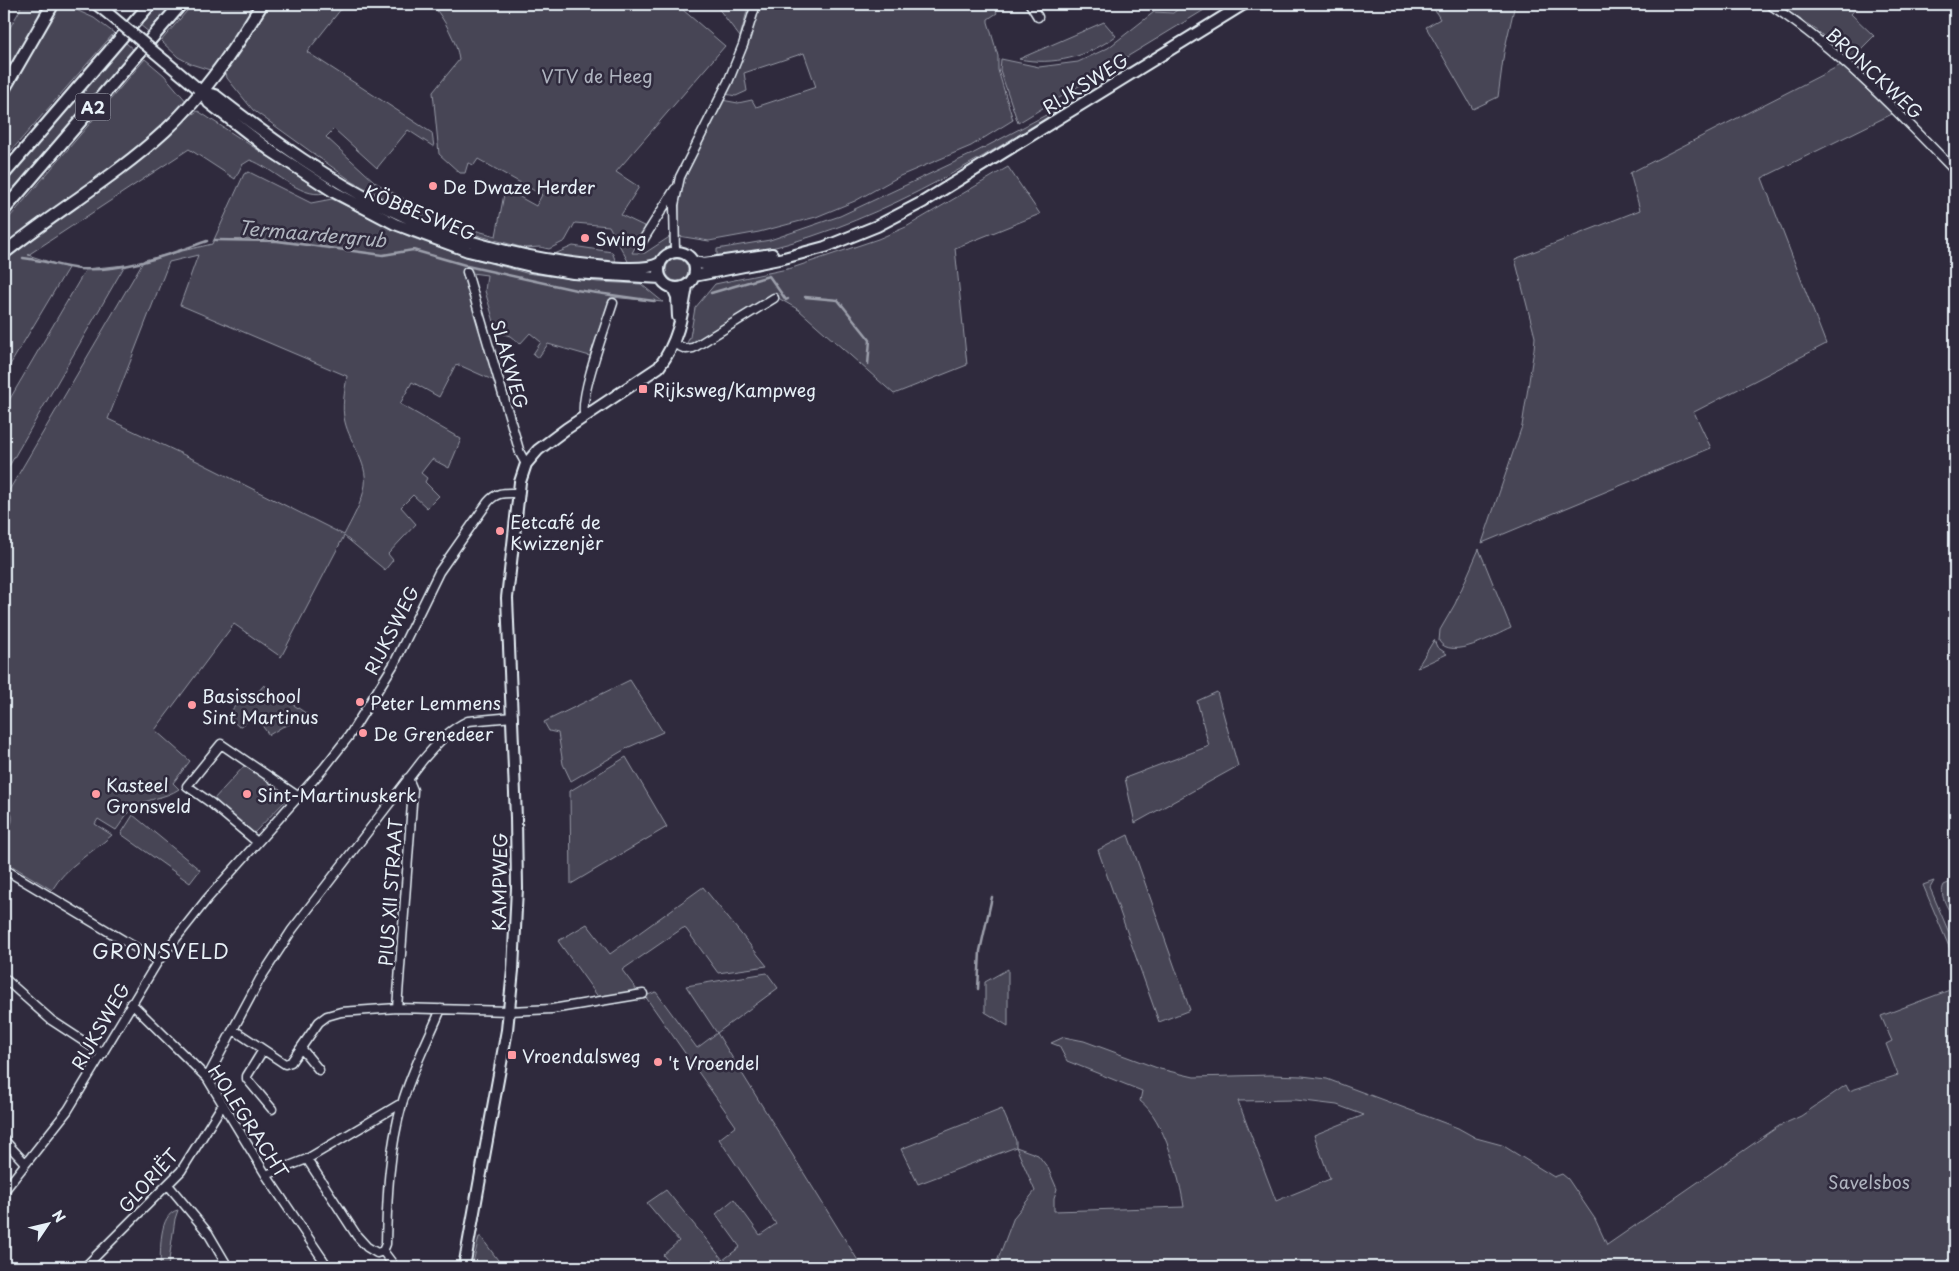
<svg xmlns="http://www.w3.org/2000/svg" width="1959" height="1271" font-family="'Playpen Sans',sans-serif">
<style>
.green{fill:#464455;stroke:#979aa6;fill-rule:evenodd}
.lines{fill:none;stroke-linecap:round;stroke-linejoin:round}
.stream{stroke:#9c9fab;stroke-width:2.5}
.minor-casing{stroke:#e8f1f8;stroke-width:11}
.major-casing{stroke:#e8f1f8;stroke-width:14}
.highway-casing{stroke:#e8f1f8;stroke-width:15}
.minor{stroke:#2f2a3d;stroke-width:8}
.major{stroke:#2f2a3d;stroke-width:10}
.highway{stroke:#2f2a3d;stroke-width:11}
.major-bridge-casing{stroke:#e8f1f8;stroke-width:14;stroke-linecap:butt}
.major-bridge{stroke:#2f2a3d;stroke-width:10}
.poi-dot{fill:#ff9aa2;stroke:#2f2a3d;stroke-width:2}
.labels{text-anchor:middle;dominant-baseline:central;stroke-width:5;stroke-linejoin:round;paint-order:stroke}
.shield{fill:#2f2a3d;stroke:#b0b5c0;stroke-width:1}
.shield-label{font-size:16px;font-weight:bold;fill:#e8f1f8}
.street-label{font-size:18px;fill:#e8f1f8;stroke:#2f2a3d}
.park-label{font-size:18px;fill:#afb4bf;stroke:#2f2a3d}
.poi-label{font-size:18px;fill:#e8f1f8;stroke:#2f2a3d;text-anchor:start}
.water-label{font-size:19px;font-style:italic;fill:#afb4be;stroke:#2f2a3d}
.quarter-label{font-size:20px;letter-spacing:1px;fill:#e8f1f8;stroke:#2f2a3d}
</style>
<rect width="100%" height="100%" fill="#2f2a3d"/>
<filter id="ink" filterUnits="userSpaceOnUse"><feTurbulence type="fractalNoise" baseFrequency=".02" numOctaves="2"/><feDisplacementMap in="SourceGraphic" scale="10" xChannelSelector="R" yChannelSelector="G"/><feConvolveMatrix kernelMatrix="1 2 1 2 8 2 1 2 1" color-interpolation-filters="sRGB"/></filter>
<g filter="url(#ink)">
<!-- green -->
<path class="green" d="M20,4H42L38,18L4,76V38L20,10Z
M58,4H63L94,18L114,33L4,159V91Z
M157,4H176L150,33L140,25Z
M193,4H258L213,71L191,64L178,57L161,41Z
M270,4H345L307,52L432,133L434,147L408,130L377,168L334,129L326,137L376,183L444,222V224L417,215L353,182L253,110L227,78L226,72Z
M432,4H676L725,46L616,172L639,187L621,215L646,227L632,253H645L671,236L669,249L656,261L629,263L609,226L575,223L565,241L549,249L540,247L524,248L451,228L454,218L459,220V226L496,236L505,189L536,206L542,195L478,159L474,165L468,163L465,173H460L439,154L433,92L459,60C457,41 444,19 432,4Z
M715,4L736,6L749,4L740,37Z
M760,4H993L997,13L988,19V22L998,56V70L1013,120L971,146L900,176L855,201L816,217L759,232L709,241L678,236L680,188L687,168L722,100L738,103L752,100L756,107L816,87L804,53L744,73L747,91L736,96L725,94L751,31Z
M1185,4H1214L1018,123L1000,70L1001,59L1039,67L1078,62L1108,48L1154,12L1173,13Z
M1431,4H1515L1504,52L1498,97L1473,109L1426,27L1440,19Z
M1777,4H1860L1851,14L1874,36L1849,61L1818,31Z
M1104,22L1116,36C1087,57 1054,66 1019,59Z
M125,42L135,51L71,122L4,203V180Z
M145,59L164,75L187,102L167,126L4,250V224Z
M1841,65L1892,114L1762,178L1826,344L1694,412L1711,448L1482,543L1522,426L1534,349L1535,337L1515,259L1640,210L1630,173Z
M1063,106H1066C956,174 847,240 717,259V249L770,240L840,216L972,154Z
M198,111L324,193C300,199 272,167 250,160L242,165L235,179L189,149L28,255L68,268L4,375V260L143,158L178,128L189,116Z
M1008,167L1040,214L955,248L967,365L894,394L799,310L773,295L694,344L685,347L690,337L695,308L715,284L792,268L878,239L906,227Z
M249,172L311,203L332,199L410,237L464,256L526,273L598,282L641,284L663,302L611,297L590,356L548,344L538,358L533,354L541,342L530,333L520,344L510,336L497,332L485,291L487,275L464,272L497,382L459,365L455,366L439,397L412,382L400,404L461,439L449,468L432,459L421,473L427,478L425,482L439,496L427,508L413,495L401,507L416,524L388,554L393,560L385,570L344,536L281,657L234,624L155,730L190,761L173,783L179,789C165,799 144,798 131,810C125,815 121,824 116,830L98,819L95,824L112,835C91,854 67,865 52,890L4,861V832C15,824 15,813 4,805V514L8,507L4,503V499L144,260L212,244L244,174ZM198,255L180,305L347,376C345,391 341,407 345,422C350,443 368,463 365,485C363,501 351,521 344,535L197,461L108,419L169,262Z
M573,246L612,252L616,262L550,256Z
M666 270a11 11 0 1 1 22 0a11 11 0 1 1-22 0Z
M125,265L4,475V409L86,269Z
M1479,549L1511,628C1495,635 1451,661 1439,641L1440,630L1455,604Z
M1434,640L1437,647L1447,654L1417,668Z
M630,680L663,732L629,747L571,781L563,764L558,733L549,731L544,722Z
M264,685L310,716L282,727L269,735L255,716L239,727L227,716L240,700L258,692Z
M1217,692L1238,766L1135,823L1125,778L1209,746L1197,701Z
M626,757L667,827L571,884L570,791Z
M246,764L291,795L253,834L213,800Z
M133,815L200,870L190,883L121,834Z
M1128,835L1190,1010L1159,1022L1098,850Z
M1955,880V921C1950,911 1938,896 1944,885Z
M1934,881L1930,888L1953,942L1955,961L1923,885Z
M703,887L767,966L718,973L686,929L683,928L622,970L637,990L599,998L558,941L587,924L610,954Z
M1008,969V1026L985,1012V982Z
M767,973L778,988L717,1033L862,1267H673L663,1255L679,1241L647,1203L666,1190L723,1260L740,1247L716,1214L734,1199L760,1235L776,1224L719,1139L736,1126L645,996L656,992L697,1048L717,1033L686,986Z
M1955,988V1267H995L1014,1217L1035,1191L1016,1147L918,1184L901,1149L1002,1109L1016,1141V1147L1038,1155L1048,1168L1057,1189L1054,1198V1211L1184,1207C1180,1179 1164,1118 1140,1101L1142,1091L1067,1061L1059,1046L1051,1043L1064,1037L1084,1041L1160,1069L1194,1077L1271,1075L1302,1076L1327,1079L1458,1128L1476,1138L1502,1145L1554,1177L1562,1174L1568,1179L1595,1219L1607,1245L1779,1126L1801,1116L1846,1085L1849,1091L1898,1075L1886,1044L1892,1041L1881,1016ZM1296,1100L1337,1105L1364,1115L1314,1135L1330,1179L1276,1201L1238,1101Z
M178,1210L175,1219L168,1267H160C161,1251 158,1214 178,1210Z
M479,1237H481L503,1267H472Z"/>
<g class="lines">
<!-- stream -->
<path class="stream" d="M215,240L277,241L383,255L413,250L465,265
M23,258C43,260 61,267 80,269C124,272 167,255 207,241
M467,266L576,290L654,301
M711,293L769,276L786,300L788,299
M805,297L838,300L870,340L868,365
M978,989L980,951L992,897"/>
<defs>
<path id="minor" d="M1030,4L1038,17
M1769,4C1839,50 1897,111 1955,171
M643,240L675,189
M675,252L674,205L680,177L728,82L743,45L756,4
M467,272L520,453L526,464
M674,344L686,349L693,348L774,298
M585,416C577,402 607,322 613,303
M257,842L211,803L187,786L221,744L299,797
M4,869L158,961
M4,978L51,1020L103,1054
M131,1003L207,1078L266,1175L328,1267
M397,1008L413,790L408,778
M234,1030L285,1064L291,1062L319,1022L327,1016L341,1012L397,1008L510,1011L552,1009L643,994
M301,1048L319,1070
M263,1050L247,1076V1079L272,1109
M207,1078L260,979L292,930L422,761C436,745 448,730 468,721L513,717
M4,1140L25,1163
M307,1159L357,1236L367,1247L377,1253L383,1251
M266,1175L307,1159L402,1103
M169,1186L208,1233L228,1267
M4,1191L68,1110L158,961L207,899L324,768L349,736L394,664L439,572L488,502C497,491 506,493 519,493
M85,1267L181,1171L223,1104
M395,1267L383,1251L386,1244C387,1197 389,1150 402,1104C411,1072 428,1040 441,1009"/>
<path id="major" d="M96,4L110,15
M165,61L202,92L209,103L271,151L334,192L395,224L468,251L531,266L573,273L661,278
M202,92L215,95C335,189 434,249 589,265C606,267 646,272 660,263
M659 270a18 18 0 1 1 36 0a18 18 0 1 1-36 0Z
M694,262L704,264L772,254
M694,276L784,258L825,247L877,226L923,202L1244,4
M673,288L677,297L678,317
M464,1267L507,1030L513,970L517,888L516,818L507,598L520,482L526,464L538,450L566,429L659,367C678,342 682,316 687,286"/>
<path id="highway" d="M4,89L53,4
M4,174L150,4
M4,210L181,4
M4,253C56,211 115,177 165,131C204,95 235,49 262,4"/>
</defs>
<!-- minor casing -->
<use href="#minor" class="minor-casing"/>
<!-- major casing -->
<use href="#major" class="major-casing"/>
<!-- highway casing -->
<use href="#highway" class="highway-casing"/>
<!-- minor -->
<use href="#minor" class="minor"/>
<!-- major -->
<use href="#major" class="major"/>
<!-- highway -->
<use href="#highway" class="highway"/>
<defs>
<path id="major-bridge" d="M110,15L165,61"/>
</defs>
<!-- major-bridge casing -->
<use href="#major-bridge" class="major-bridge-casing"/>
<!-- major-bridge -->
<use href="#major-bridge" class="major-bridge"/>
</g>
</g>
<!-- markers -->
<g class="poi-dot">
<circle cx="433" cy="186" r="5"/>
<circle cx="585" cy="238" r="5"/>
<rect x="638" y="384" width="10" height="10" rx="2.5"/>
<circle cx="500" cy="531" r="5"/>
<circle cx="360" cy="702" r="5"/>
<circle cx="192" cy="705" r="5"/>
<circle cx="363" cy="733" r="5"/>
<circle cx="96" cy="794" r="5"/>
<circle cx="247" cy="794" r="5"/>
<rect x="507" y="1050" width="10" height="10" rx="2.5"/>
<circle cx="658" cy="1062" r="5"/>
</g>
<g class="labels">
<!-- shield labels -->
<rect class="shield" x="75.5" y="93.5" width="35" height="27" rx="4"/>
<g class="shield-label">
<text x="93" y="107">A2</text>
</g>
<!-- street labels -->
<g class="street-label">
<text transform="translate(1875 73) rotate(43)">BRONCKWEG</text>
<text transform="translate(1085 83) rotate(-32)">RIJKSWEG</text>
<text transform="translate(420 212) rotate(22)">KÖBBESWEG</text>
<text transform="translate(510 364) rotate(74)">SLAKWEG</text>
<text transform="translate(391 630) rotate(-63)">RIJKSWEG</text>
<text transform="translate(499 882) rotate(-89)">KAMPWEG</text>
<text transform="translate(390 892) rotate(-86)">PIUS XII STRAAT</text>
<text transform="translate(100 1026) rotate(-60)">RIJKSWEG</text>
<text transform="translate(249 1121) rotate(57)">HOLEGRACHT</text>
<text transform="translate(148 1180) rotate(-48)">GLORIËT</text>
</g>
<!-- park labels -->
<g class="park-label">
<text x="597" y="75">VTV de Heeg</text>
<text x="1869" y="1181">Savelsbos</text>
</g>
<!-- poi labels -->
<g class="poi-label">
<text x="443" y="186">De Dwaze Herder</text>
<text x="595" y="238">Swing</text>
<text x="653" y="389">Rijksweg/Kampweg</text>
<text x="510" y="521">Eetcafé de<tspan x="510" dy="21">Kwizzenjèr</tspan></text>
<text x="202" y="695">Basisschool<tspan x="202" dy="21">Sint Martinus</tspan></text>
<text x="370" y="702">Peter Lemmens</text>
<text x="373" y="733">De Grenedeer</text>
<text x="106" y="784">Kasteel<tspan x="106" dy="21">Gronsveld</tspan></text>
<text x="257" y="794">Sint-Martinuskerk</text>
<text x="522" y="1055">Vroendalsweg</text>
<text x="668" y="1062">'t Vroendel</text>
</g>
<!-- water labels -->
<g class="water-label">
<text transform="translate(312 233) rotate(5)">Termaardergrub</text>
</g>
<!-- quarter labels -->
<g class="quarter-label">
<text x="161" y="951">GRONSVELD</text>
</g>
</g>
<!-- margin -->
<rect width="1959" height="1271" fill="none" stroke="#2f2a3d" stroke-width="20"/>
<rect x="10" y="10" width="1939" height="1251" fill="none" stroke="#e8f1f8" stroke-width="2" filter="url(#ink)"/>
<!-- north arrow -->
<g transform="translate(48 1224) rotate(55)" stroke="#2f2a3d" stroke-width="4" paint-order="stroke">
<path d="M0-4L9 19L0 12L-9 19Z" fill="#e8f1f8"/>
<text y="-8" font-size="14" font-weight="bold" text-anchor="middle" fill="#e8f1f8">N</text>
</g>
</svg>
